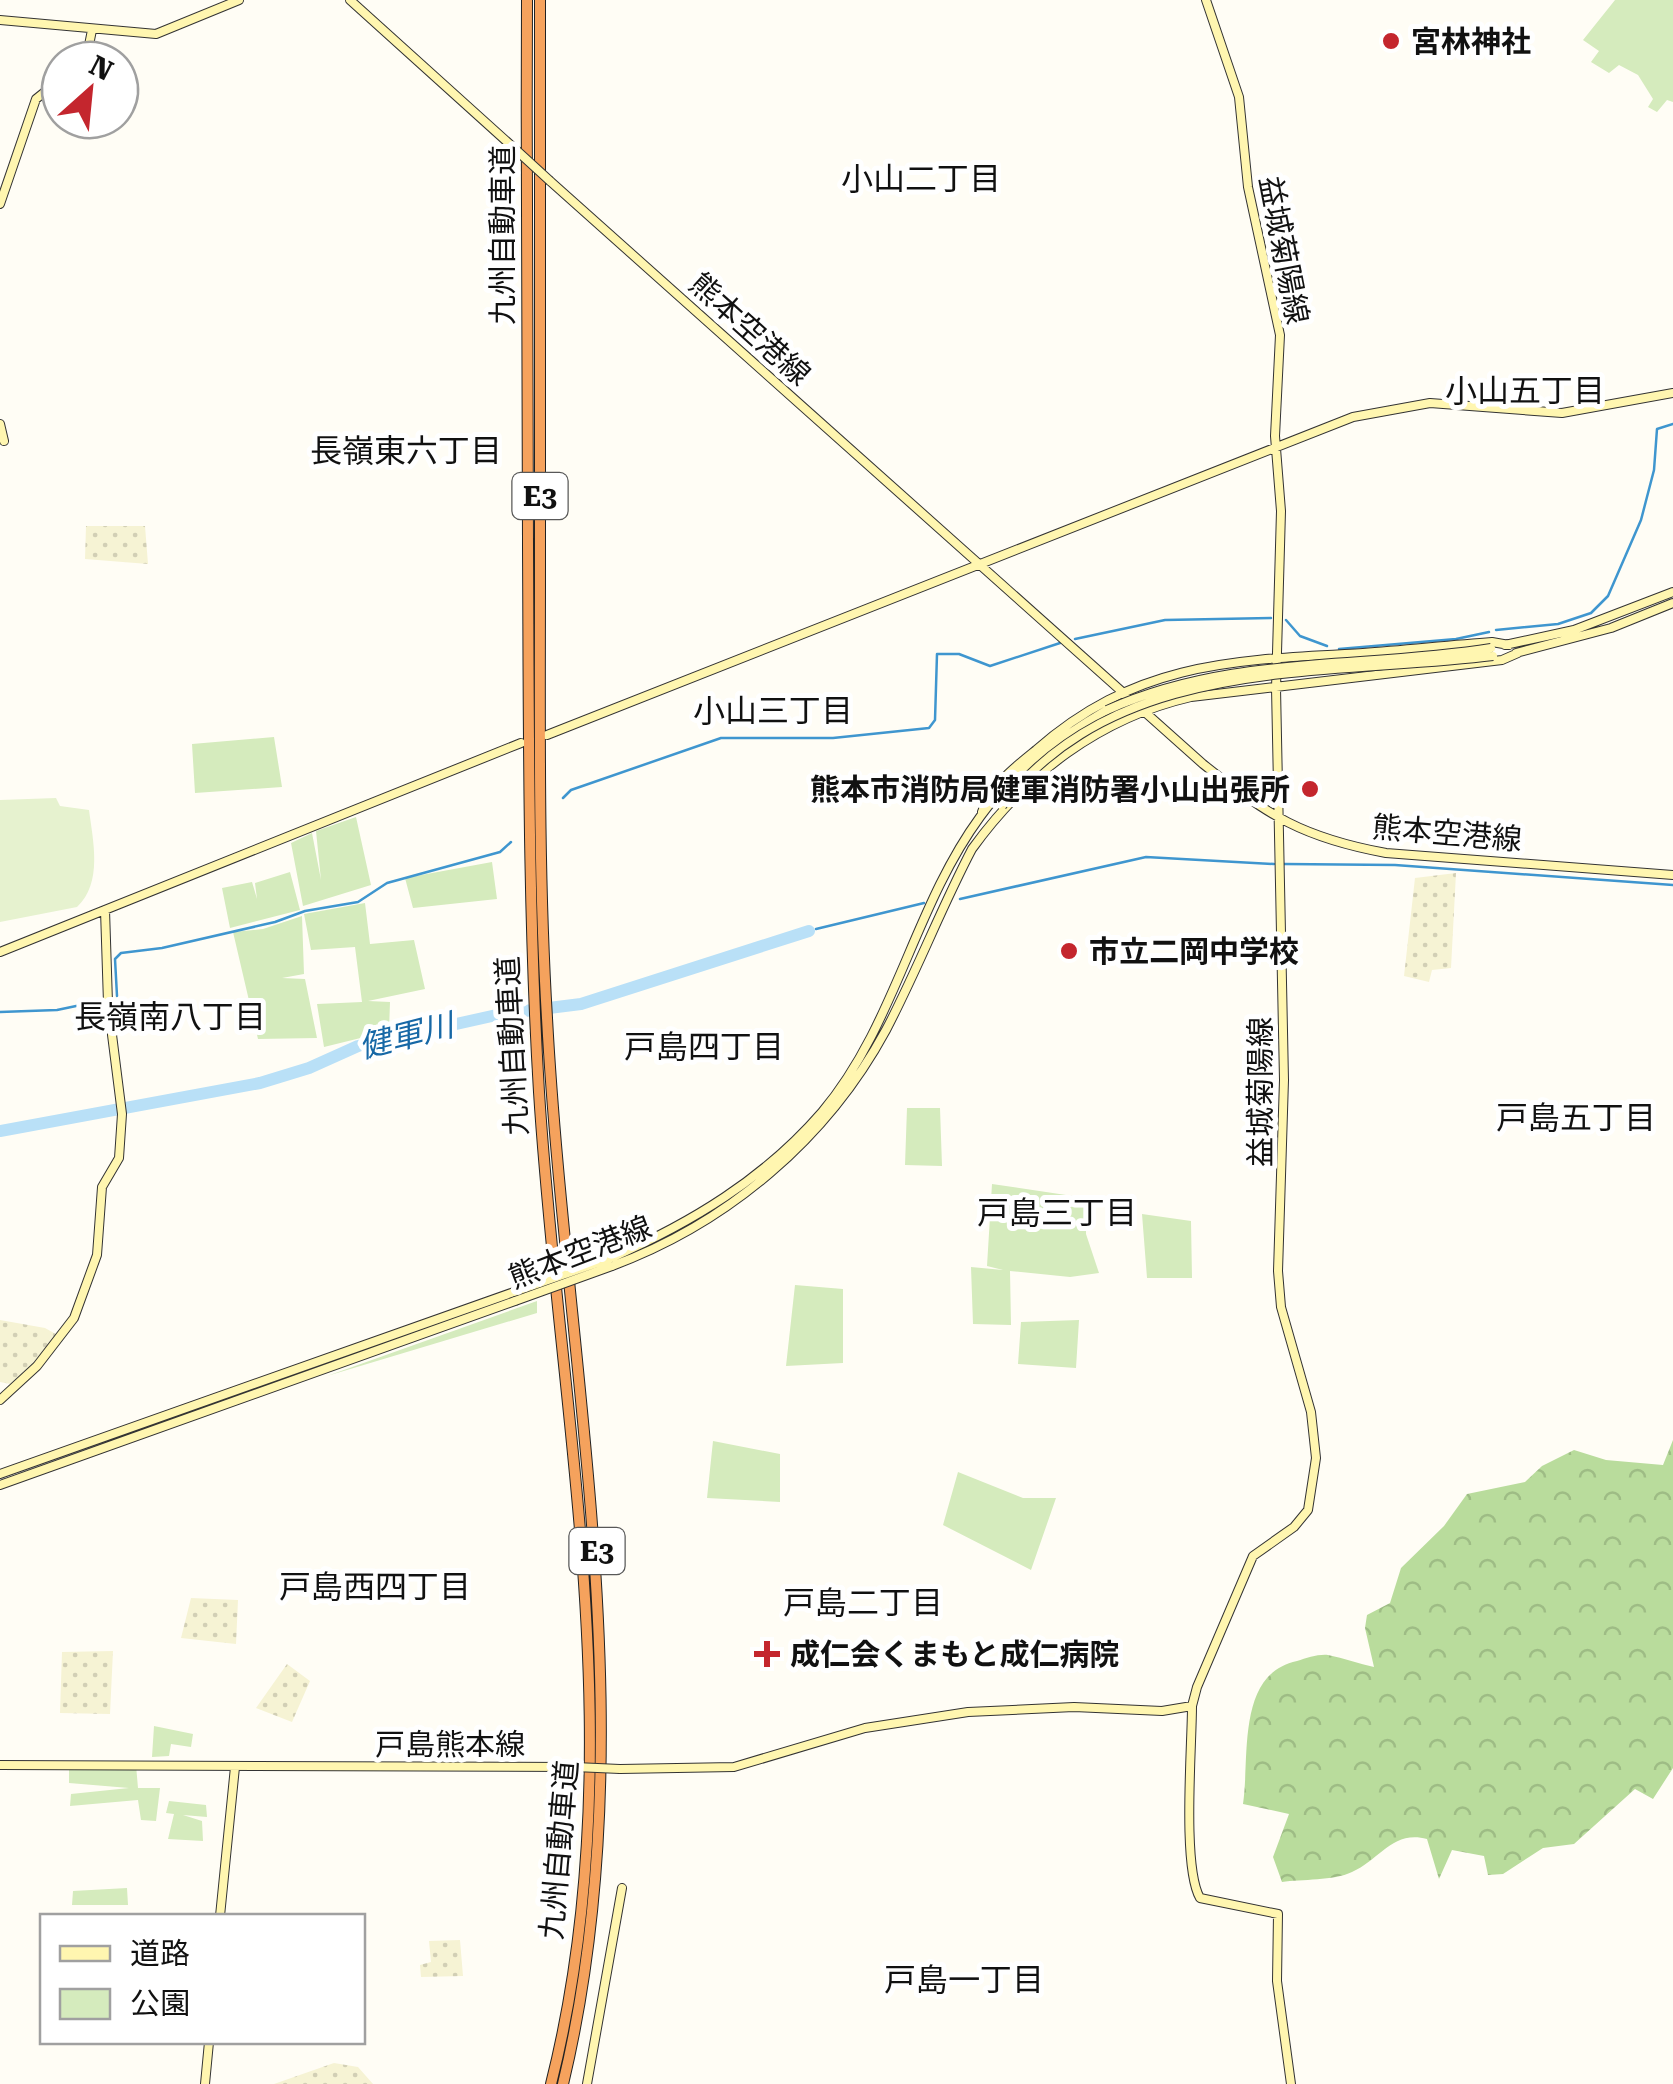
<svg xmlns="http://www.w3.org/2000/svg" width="1673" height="2084" font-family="'Roboto Serif','Noto Sans JP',serif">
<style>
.farmland{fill:url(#farmland-dots)}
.green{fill:#d5ebbd}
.forest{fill:url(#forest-crowns)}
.pitch{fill:#e6f2cf}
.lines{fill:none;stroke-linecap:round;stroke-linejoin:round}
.stream{stroke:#3f96cf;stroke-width:2.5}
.river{stroke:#b9e0f7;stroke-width:12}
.secondary-casing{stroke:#333;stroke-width:10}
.highway-casing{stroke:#222;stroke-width:12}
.secondary{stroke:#fff6b0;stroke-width:8}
.highway{stroke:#f5a25d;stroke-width:10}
.secondary-bridge-casing{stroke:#333;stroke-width:10;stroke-linecap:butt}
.secondary-bridge{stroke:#fff6b0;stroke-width:8}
.poi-dot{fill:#c4262e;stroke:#fff;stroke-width:4}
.labels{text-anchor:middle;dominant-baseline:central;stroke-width:10;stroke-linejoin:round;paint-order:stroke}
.shield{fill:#fff;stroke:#585858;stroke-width:2.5}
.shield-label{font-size:28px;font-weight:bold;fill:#111}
.poi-label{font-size:30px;font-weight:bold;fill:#111;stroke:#fff;text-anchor:start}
.street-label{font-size:30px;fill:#111;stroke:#fff}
.neighbourhood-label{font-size:32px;fill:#111;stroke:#fff}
.water-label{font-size:32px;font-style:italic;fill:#1768a6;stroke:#fff}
</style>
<defs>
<pattern id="farmland-dots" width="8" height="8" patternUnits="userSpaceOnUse" patternTransform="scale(2.5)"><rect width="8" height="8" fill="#f6f3d4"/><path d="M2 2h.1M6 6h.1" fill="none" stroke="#d2cfb5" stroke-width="1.8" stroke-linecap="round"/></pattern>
<pattern id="forest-crowns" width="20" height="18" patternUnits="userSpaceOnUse" patternTransform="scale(2.5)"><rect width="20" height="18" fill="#b9dc9c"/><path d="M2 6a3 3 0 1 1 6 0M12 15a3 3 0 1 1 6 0" fill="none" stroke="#9ebc85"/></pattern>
</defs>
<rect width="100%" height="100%" fill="#fffdf5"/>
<!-- farmland -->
<path class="farmland" d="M86,526H145L148,564L85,559Z
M1456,873L1451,968L1432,970L1429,982L1404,976L1415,878Z
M0,1320L45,1328L63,1338L16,1385L0,1382Z
M191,1598L238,1600L236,1644L181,1638Z
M113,1651L110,1714L60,1713L62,1652Z
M287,1664L310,1681L292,1722L256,1708Z
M460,1940L463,1976L421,1977L420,1965L431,1962L429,1941Z
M334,2063L358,2067L373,2084H274Z"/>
<!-- green -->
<path class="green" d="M1615,0H1673V102L1667,100L1657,112L1648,107L1653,99L1638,75L1619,65L1609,73L1591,62L1599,51L1583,40Z
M274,737L282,787L195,793L192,744Z
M356,817L371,885L303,906L291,843L312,833L321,880L316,831Z
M492,862L497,899L413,908L405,878Z
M290,872L300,910L230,928L222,888L252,882L257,899L255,883Z
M365,903L370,944L414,940L425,989L368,1001L390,1002L389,1031L324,1047L317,1004L362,1002L355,947L311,950L304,914Z
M302,916L304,974L282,978L305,979L317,1038L258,1039L233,932L263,929Z
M907,1108H940L942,1166L905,1165Z
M992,1184L1086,1198V1234L1099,1273L1070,1277L1010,1271L1011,1325L973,1324L971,1267L1003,1270L987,1266Z
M1142,1214L1191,1221L1192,1278H1147Z
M795,1285L843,1289V1363L786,1366Z
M537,1301V1313L327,1376Z
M1079,1320L1076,1368L1018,1364L1021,1322Z
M713,1441L780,1454V1502L707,1498Z
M958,1472L1023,1498H1056L1031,1570L943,1525Z
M154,1726L193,1734L191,1747L171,1744L169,1756L152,1757Z
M136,1765L138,1788H160L156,1821L141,1820L138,1800L70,1806L71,1794L129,1788L69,1783V1769Z
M169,1801L206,1805L207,1817L183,1815L202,1821L203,1841L168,1839L174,1814L166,1813Z
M127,1888L128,1905H72L73,1891Z"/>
<!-- forest -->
<path class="forest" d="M1673,1440V1768L1653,1799L1635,1789L1574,1844L1543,1848L1503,1874L1488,1875L1484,1856L1452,1850L1439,1879L1427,1839C1392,1830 1380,1860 1352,1872C1333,1881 1302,1879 1282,1882L1273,1857L1289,1814L1243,1804C1250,1757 1236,1674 1297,1661C1307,1658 1318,1654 1328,1655C1344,1658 1359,1664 1374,1667L1365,1628L1367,1615L1390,1603L1401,1568L1444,1526L1467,1494L1525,1482L1542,1466L1574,1450L1606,1460L1663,1465Z"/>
<!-- pitch -->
<path class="pitch" d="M56,798L60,806L89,810C93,841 103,883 77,907L0,922V800Z"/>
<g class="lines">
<!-- stream -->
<path class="stream" d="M1286,620L1300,636L1327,646
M1496,630L1558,624L1591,613L1608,596L1641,520L1654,470L1657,429L1673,424
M1075,639L1165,620L1271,618
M1339,649L1456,639L1489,632
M563,798L571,790L721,738H833L929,728L935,720L937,654H959L990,666L1060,643
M1284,864L1395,865L1673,885
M960,899L1146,857L1274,864
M816,929L924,903
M117,996L115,959L121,953L162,948L275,922L305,911L358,902L387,883L500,852L511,842
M0,1012L57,1010L100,1001"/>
<!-- river -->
<path class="river" d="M0,1131L260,1083L309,1068L358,1046L501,1014L581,1004L809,931"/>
<defs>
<path id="secondary" d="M350,0L514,148
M1206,0L1239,97L1248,187L1280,335L1275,436L1281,511L1276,688L1284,1080L1278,1271L1281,1307L1311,1412L1316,1458L1308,1510L1294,1527L1253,1556L1197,1687L1192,1706C1192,1747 1182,1867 1200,1898L1278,1914L1277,1981L1291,2084
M0,20L156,34L239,0
M86,60L92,30
M550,181L1203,764C1268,816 1304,838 1386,853L1673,875
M0,204L36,99L46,91L60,94
M0,424L4,441
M1505,645L1574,630L1673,592
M1516,653L1611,628L1673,603
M547,735L1353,417L1430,403L1562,413L1673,393
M982,812C990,786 1015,767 1036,750C1137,661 1235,660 1363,653C1406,650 1449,645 1492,642L1509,645
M0,952L521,743
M611,1258C691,1223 764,1179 822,1112C895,1026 914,907 980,817C1013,771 1059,738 1107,710
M612,1266C728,1223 827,1139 886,1030C917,971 941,908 972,849C1026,774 1100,718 1191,697L1502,660L1518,653
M0,1400L37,1366L74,1318L97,1255L102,1187L119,1158L122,1114L108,1003L105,910
M0,1474L514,1292
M0,1485L515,1301
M0,1765L575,1767
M620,1769L734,1767L865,1728L968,1712L1074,1707L1162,1711L1192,1706
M220,1916L235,1767
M205,2084L209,2042
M587,2084L622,1888"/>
<path id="highway" d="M527,0C526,182 528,364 528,546C529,728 528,910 539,1092C560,1427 635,1750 551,2084
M540,0C540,189 540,378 540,567C540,718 538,868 547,1018C566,1375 648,1730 563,2084"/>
</defs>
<!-- secondary casing -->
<use href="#secondary" class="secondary-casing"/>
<!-- highway casing -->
<use href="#highway" class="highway-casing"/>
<!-- secondary -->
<use href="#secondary" class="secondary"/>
<!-- highway -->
<use href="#highway" class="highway"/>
<defs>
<path id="secondary-bridge" d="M514,148L550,181
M1107,710C1231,654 1361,669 1491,648
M1002,806C1117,654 1326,677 1493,656
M514,1292L611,1258
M515,1301L612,1266
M575,1767L620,1769"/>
</defs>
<!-- secondary-bridge casing -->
<use href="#secondary-bridge" class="secondary-bridge-casing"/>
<!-- secondary-bridge -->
<use href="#secondary-bridge" class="secondary-bridge"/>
</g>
<!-- markers -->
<g class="poi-dot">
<circle cx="1391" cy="41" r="10"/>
<circle cx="1310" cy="789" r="10"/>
<circle cx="1069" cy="951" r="10"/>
<path d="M762 1639h10v10h10v10h-10v10h-10v-10h-10v-10h10z"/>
</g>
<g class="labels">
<!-- shield labels -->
<g class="shield">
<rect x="512.5" y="473" width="55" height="46" rx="8"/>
<rect x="569.5" y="1528" width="55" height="46" rx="8"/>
</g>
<g class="shield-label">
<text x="540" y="496">E3</text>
<text x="597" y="1551">E3</text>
</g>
<!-- poi labels -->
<g class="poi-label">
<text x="1411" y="41">宮林神社</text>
<text x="1290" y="789" text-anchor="end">熊本市消防局健軍消防署小山出張所</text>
<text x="1089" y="951">市立二岡中学校</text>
<text x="790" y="1654">成仁会くまもと成仁病院</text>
</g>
<!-- street labels -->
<g class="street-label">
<text transform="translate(502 235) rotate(-90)">九州自動車道</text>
<text transform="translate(1284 250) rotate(79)">益城菊陽線</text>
<text transform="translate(750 329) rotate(42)">熊本空港線</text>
<text transform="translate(1447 833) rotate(5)">熊本空港線</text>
<text transform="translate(512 1046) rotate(-93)">九州自動車道</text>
<text transform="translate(1260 1092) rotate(-90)">益城菊陽線</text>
<text transform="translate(580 1252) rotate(-21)">熊本空港線</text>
<text x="450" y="1744">戸島熊本線</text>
<text transform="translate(559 1850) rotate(-85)">九州自動車道</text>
</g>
<!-- neighbourhood labels -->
<g class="neighbourhood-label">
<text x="921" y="179">小山二丁目</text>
<text x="1525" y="391">小山五丁目</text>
<text x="406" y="451">長嶺東六丁目</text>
<text x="773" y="711">小山三丁目</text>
<text x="170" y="1017">長嶺南八丁目</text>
<text x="704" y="1047">戸島四丁目</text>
<text x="1576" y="1118">戸島五丁目</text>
<text x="1057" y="1213">戸島三丁目</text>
<text x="375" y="1587">戸島西四丁目</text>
<text x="863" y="1603">戸島二丁目</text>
<text x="964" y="1980">戸島一丁目</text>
</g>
<!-- water labels -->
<g class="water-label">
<text transform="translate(406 1036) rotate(-14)">健軍川</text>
</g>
</g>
<!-- legend -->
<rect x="40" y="1914" width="325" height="130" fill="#ffffff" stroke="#a0a0a0" stroke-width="2.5"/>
<rect x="60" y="1946" width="50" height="15" fill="#fff6b0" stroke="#a0a0a0" stroke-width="2.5"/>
<text x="130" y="1964" font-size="30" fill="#111111">道路</text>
<rect x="60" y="1989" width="50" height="30" fill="#d5ebbd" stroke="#a0a0a0" stroke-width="2.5"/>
<text x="130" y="2014" font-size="30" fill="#111111">公園</text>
<!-- north arrow -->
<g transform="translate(90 90) rotate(27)"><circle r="48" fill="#ffffff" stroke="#a0a0a0" stroke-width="2.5"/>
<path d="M0-8L18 38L0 25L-18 38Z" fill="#c4262e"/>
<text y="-15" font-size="28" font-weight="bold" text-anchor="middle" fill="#111111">N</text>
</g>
</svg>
